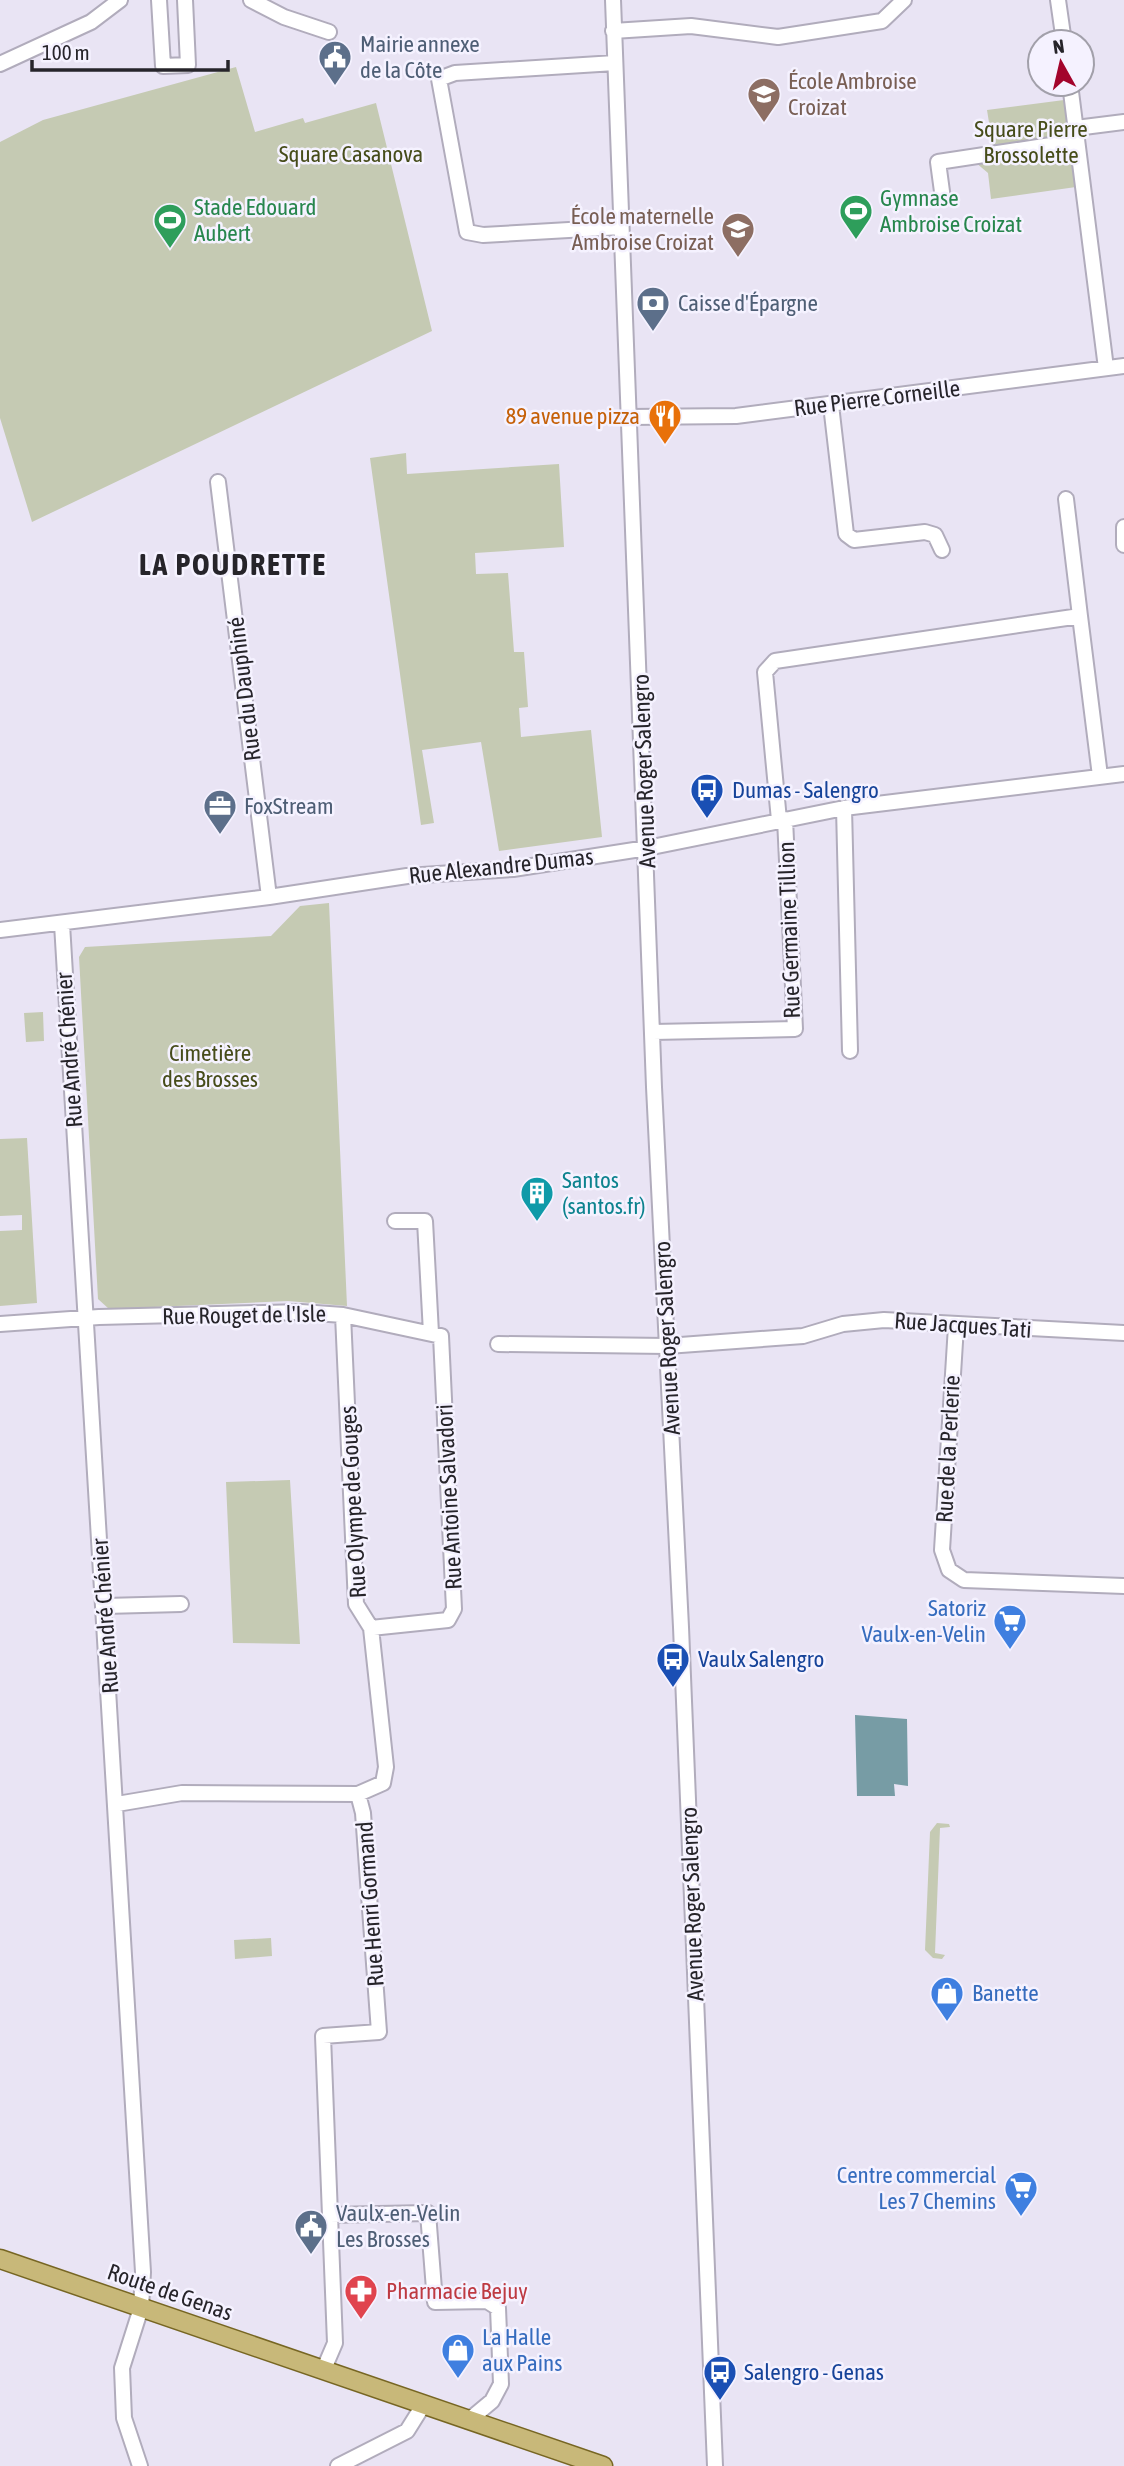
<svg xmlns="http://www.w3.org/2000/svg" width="1124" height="2466" font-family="'Asap Condensed',sans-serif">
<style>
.green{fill:#c5cab3}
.water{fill:#779ca5}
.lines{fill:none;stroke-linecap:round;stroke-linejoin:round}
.minor-casing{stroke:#b1acbc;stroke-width:18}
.major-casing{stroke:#776623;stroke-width:21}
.minor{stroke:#fff;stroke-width:14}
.major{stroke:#c8b879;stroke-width:18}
.labels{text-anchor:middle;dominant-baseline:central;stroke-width:5;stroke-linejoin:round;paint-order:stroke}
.service-label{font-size:23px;fill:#4e5e75;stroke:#f5f2ff;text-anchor:start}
.education-label{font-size:23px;fill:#785e54;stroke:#f5f2ff;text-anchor:start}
.park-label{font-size:23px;fill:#464c1a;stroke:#f5f2ff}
.leisure-label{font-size:23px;fill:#27864d;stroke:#f5f2ff;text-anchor:start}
.street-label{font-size:23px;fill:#26242a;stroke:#f5f2ff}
.food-label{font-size:23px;fill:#c56008;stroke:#f5f2ff;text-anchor:end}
.transit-label{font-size:23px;fill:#164399;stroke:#f5f2ff;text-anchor:start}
.culture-label{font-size:23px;fill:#0d838f;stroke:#f5f2ff;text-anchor:start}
.shop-label{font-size:23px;fill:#366cbe;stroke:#f5f2ff;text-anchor:end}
.health-label{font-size:23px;fill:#be3a42;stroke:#f5f2ff;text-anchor:start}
.district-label{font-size:30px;font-weight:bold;letter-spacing:2px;fill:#26242a;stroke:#f5f2ff}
</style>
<rect width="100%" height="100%" fill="#e9e4f4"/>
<!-- green -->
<path class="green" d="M236,67L255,132L303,118L305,123L376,103L432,331L32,522L0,418V142L43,120Z
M1064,100L1076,187L991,199L988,173L975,162L995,160L987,110Z
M406,453L407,474L559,464L564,547L475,553L476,574L508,573L514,652H524L528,707L519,708L521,737L591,730L602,837L499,851L481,742L422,750L434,823L421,825L370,458Z
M329,903L347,1306L288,1301L109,1309L98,1299L79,957L85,947L271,936L300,906Z
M43,1012L44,1041L26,1042L24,1013Z
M27,1138L37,1303L0,1306V1231L22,1230V1215L0,1216V1139Z
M290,1480L300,1644L233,1643L226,1482Z
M937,1823L949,1824L950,1827L940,1828L935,1953L945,1955L942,1959L933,1958L925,1950L930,1832Z
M271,1938L272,1956L235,1959L234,1940Z"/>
<!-- water -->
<path class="water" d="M855,1715L907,1719L908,1786L894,1784L895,1796H857Z"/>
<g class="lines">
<defs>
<path id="minor" d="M159,0L163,66L188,65L185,0
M251,0L284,17L329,32
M613,0L654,1087L681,1627L715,2466
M1058,0L1064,42
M613,31L691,26L778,37L882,21L904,0
M615,63L455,73L439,79L467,232L483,235L621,227
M0,64L91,22L120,0
M1070,84L1106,368
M1076,128L1124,122
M943,199L938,162L1077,141
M831,405L846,534L854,540L925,532L935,535L942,550
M629,417L736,416L1124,366
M218,482L269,897
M1066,499L1080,616
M1124,527V545
M844,808L850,1051
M779,820L765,672L775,661L1080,616L1100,776
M62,924L143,2272L141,2308L122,2368L124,2418L140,2466
M0,930L269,897L407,876L513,869L647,848L844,808L1124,774
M653,1032L795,1029L785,819
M395,1221H425L431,1333
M343,1315L356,1604L371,1628L386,1767L383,1783L358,1794
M0,1324L99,1317L301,1312L343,1315L441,1336L454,1609L448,1620L371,1628
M956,1326L942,1550L949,1570L964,1580L1124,1586
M498,1344L667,1346L803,1336L843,1324L884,1320L1124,1333
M105,1606L181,1604
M117,1804L182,1793L358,1794L363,1813L379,2032L323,2036L335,2343L323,2371
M330,2215L428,2213L435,2302L487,2301L498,2308L501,2384L492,2401L468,2421
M338,2466L407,2431L422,2407"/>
<path id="major" d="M0,2259L603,2466"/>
</defs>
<!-- minor casing -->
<use href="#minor" class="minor-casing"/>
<!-- major casing -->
<use href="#major" class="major-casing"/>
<!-- minor -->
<use href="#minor" class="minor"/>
<!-- major -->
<use href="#major" class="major"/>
</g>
<!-- icons -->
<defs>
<symbol id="civic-pin" viewBox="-11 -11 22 30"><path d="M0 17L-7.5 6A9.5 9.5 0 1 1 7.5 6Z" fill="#5c6f8a" stroke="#f5f2ff"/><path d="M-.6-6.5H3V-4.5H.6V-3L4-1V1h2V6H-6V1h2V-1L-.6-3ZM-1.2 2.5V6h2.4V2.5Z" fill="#fff"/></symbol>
<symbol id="school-pin" viewBox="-11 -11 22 30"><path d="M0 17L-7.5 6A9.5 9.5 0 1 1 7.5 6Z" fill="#8d6e63" stroke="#f5f2ff"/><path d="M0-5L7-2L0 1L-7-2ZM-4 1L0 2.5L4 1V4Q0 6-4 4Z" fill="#fff"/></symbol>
<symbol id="stadium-pin" viewBox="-11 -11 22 30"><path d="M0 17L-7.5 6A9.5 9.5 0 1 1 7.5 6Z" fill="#2e9e5b" stroke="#f5f2ff"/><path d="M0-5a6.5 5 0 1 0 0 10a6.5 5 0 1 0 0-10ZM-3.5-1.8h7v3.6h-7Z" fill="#fff"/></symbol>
<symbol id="bank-pin" viewBox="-11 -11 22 30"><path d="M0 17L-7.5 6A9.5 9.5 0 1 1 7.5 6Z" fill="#5c6f8a" stroke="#f5f2ff"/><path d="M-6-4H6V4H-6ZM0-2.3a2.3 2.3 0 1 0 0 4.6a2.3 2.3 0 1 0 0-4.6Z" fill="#fff"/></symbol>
<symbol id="restaurant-pin" viewBox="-11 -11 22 30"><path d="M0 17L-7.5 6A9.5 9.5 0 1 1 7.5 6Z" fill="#e8710a" stroke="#f5f2ff"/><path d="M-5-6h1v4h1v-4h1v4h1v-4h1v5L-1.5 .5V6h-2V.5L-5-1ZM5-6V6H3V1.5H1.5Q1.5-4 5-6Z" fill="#fff"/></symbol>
<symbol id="bus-pin" viewBox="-11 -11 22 30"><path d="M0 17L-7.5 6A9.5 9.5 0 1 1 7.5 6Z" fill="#1a4fb4" stroke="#f5f2ff"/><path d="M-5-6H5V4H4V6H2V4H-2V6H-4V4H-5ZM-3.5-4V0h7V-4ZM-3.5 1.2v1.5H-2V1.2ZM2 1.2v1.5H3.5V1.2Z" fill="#fff"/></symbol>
<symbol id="office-pin" viewBox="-11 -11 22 30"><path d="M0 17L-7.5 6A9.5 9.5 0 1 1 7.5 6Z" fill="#5c6f8a" stroke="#f5f2ff"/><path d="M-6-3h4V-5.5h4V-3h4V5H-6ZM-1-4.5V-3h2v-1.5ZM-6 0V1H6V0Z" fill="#fff"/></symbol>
<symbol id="building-pin" viewBox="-11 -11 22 30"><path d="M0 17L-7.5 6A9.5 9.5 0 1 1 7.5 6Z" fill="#0f9aa8" stroke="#f5f2ff"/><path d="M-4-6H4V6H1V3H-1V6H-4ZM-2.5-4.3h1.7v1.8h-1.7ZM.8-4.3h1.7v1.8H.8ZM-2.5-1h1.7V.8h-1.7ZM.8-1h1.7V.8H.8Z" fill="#fff"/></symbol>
<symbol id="supermarket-pin" viewBox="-11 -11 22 30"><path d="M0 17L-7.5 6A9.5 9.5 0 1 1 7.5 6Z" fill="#3f7fe0" stroke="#f5f2ff"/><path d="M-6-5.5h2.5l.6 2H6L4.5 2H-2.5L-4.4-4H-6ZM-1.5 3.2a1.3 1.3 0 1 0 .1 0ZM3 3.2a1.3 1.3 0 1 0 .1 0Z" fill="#fff"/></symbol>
<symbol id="shop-pin" viewBox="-11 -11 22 30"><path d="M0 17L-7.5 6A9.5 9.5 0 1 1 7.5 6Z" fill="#3f7fe0" stroke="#f5f2ff"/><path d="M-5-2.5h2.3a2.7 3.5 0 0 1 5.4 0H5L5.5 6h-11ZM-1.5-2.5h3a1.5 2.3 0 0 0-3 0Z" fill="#fff"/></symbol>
<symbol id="pharmacy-pin" viewBox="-11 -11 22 30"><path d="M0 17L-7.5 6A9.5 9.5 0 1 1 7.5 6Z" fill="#e0444e" stroke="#f5f2ff"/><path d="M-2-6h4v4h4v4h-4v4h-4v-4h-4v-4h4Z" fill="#fff"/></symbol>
</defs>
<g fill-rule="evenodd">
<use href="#civic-pin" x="316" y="38" width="38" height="52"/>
<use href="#school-pin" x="745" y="75" width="38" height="52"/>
<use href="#stadium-pin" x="837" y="192" width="38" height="52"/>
<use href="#stadium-pin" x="151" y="201" width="38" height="52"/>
<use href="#school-pin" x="719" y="210" width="38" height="52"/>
<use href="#bank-pin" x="634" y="284" width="38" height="52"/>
<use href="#restaurant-pin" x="646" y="397" width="38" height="52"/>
<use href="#bus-pin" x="688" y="771" width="38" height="52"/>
<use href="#office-pin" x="201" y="787" width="38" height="52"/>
<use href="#building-pin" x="518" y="1174" width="38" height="52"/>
<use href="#supermarket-pin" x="991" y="1602" width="38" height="52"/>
<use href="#bus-pin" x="654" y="1640" width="38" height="52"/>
<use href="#shop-pin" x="928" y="1974" width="38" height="52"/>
<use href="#supermarket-pin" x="1002" y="2169" width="38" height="52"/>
<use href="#civic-pin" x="292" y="2207" width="38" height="52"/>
<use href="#pharmacy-pin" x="342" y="2272" width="38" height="52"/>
<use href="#shop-pin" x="439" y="2331" width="38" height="52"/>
<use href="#bus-pin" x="701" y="2353" width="38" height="52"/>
</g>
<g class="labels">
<!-- service labels -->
<g class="service-label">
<text x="360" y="44">Mairie annexe<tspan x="360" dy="26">de la Côte</tspan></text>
<text x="678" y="303">Caisse d'Épargne</text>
<text x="244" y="806">FoxStream</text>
<text x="336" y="2213">Vaulx-en-Velin<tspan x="336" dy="26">Les Brosses</tspan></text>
</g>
<!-- education labels -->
<g class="education-label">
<text x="788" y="81">École Ambroise<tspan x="788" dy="26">Croizat</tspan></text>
<text x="714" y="216" text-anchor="end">École maternelle<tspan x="714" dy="26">Ambroise Croizat</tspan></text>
</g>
<!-- park labels -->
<g class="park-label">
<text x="1031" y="129">Square Pierre<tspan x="1031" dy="26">Brossolette</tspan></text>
<text x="351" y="154">Square Casanova</text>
<text x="210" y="1053">Cimetière<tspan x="210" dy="26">des Brosses</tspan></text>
</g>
<!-- leisure labels -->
<g class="leisure-label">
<text x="880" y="198">Gymnase<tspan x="880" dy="26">Ambroise Croizat</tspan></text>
<text x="194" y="207">Stade Edouard<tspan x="194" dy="26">Aubert</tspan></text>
</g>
<!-- street labels -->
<g class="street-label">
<text transform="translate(877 398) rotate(-7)">Rue Pierre Corneille</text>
<text transform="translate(244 689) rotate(-97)">Rue du Dauphiné</text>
<text transform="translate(644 771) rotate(-92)">Avenue Roger Salengro</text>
<text transform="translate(501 866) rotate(-6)">Rue Alexandre Dumas</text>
<text transform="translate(789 930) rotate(-92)">Rue Germaine Tillion</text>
<text transform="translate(69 1050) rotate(-94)">Rue André Chénier</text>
<text transform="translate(244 1315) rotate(-1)">Rue Rouget de l'Isle</text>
<text transform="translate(963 1325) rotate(4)">Rue Jacques Tati</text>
<text transform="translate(667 1338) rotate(-93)">Avenue Roger Salengro</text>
<text transform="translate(948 1449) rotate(-87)">Rue de la Perlerie</text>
<text transform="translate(449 1497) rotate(-93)">Rue Antoine Salvadori</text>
<text transform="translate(353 1502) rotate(-93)">Rue Olympe de Gouges</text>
<text transform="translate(105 1616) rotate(-94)">Rue André Chénier</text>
<text transform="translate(370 1904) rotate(-94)">Rue Henri Gormand</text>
<text transform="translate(692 1904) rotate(-92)">Avenue Roger Salengro</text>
<text transform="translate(170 2292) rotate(19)">Route de Genas</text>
</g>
<!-- food labels -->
<g class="food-label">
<text x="640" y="416">89 avenue pizza</text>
</g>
<!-- transit labels -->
<g class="transit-label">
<text x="732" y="790">Dumas - Salengro</text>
<text x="698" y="1659">Vaulx Salengro</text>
<text x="744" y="2372">Salengro - Genas</text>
</g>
<!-- culture labels -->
<g class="culture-label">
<text x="562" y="1180">Santos<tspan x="562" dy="26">(santos.fr)</tspan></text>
</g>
<!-- shop labels -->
<g class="shop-label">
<text x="986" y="1608">Satoriz<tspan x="986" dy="26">Vaulx-en-Velin</tspan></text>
<text x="972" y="1993" text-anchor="start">Banette</text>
<text x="996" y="2175">Centre commercial<tspan x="996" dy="26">Les 7 Chemins</tspan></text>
<text x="482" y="2337" text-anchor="start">La Halle<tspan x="482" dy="26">aux Pains</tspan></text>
</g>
<!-- health labels -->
<g class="health-label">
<text x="386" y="2291">Pharmacie Bejuy</text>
</g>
<!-- district labels -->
<g class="district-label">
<text x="233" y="564">LA POUDRETTE</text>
</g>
</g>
<!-- north arrow -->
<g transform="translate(1061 63) rotate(352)"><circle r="33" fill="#f5f2ff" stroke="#a2a0aa" stroke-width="2"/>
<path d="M0-5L12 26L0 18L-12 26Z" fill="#a3042c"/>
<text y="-10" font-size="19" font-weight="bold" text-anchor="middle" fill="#26242a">N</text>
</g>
<!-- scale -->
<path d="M32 60v10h196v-10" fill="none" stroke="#26242a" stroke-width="3.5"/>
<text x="42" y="60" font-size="21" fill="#26242a" stroke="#f5f2ff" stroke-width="5" paint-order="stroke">100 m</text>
</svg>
